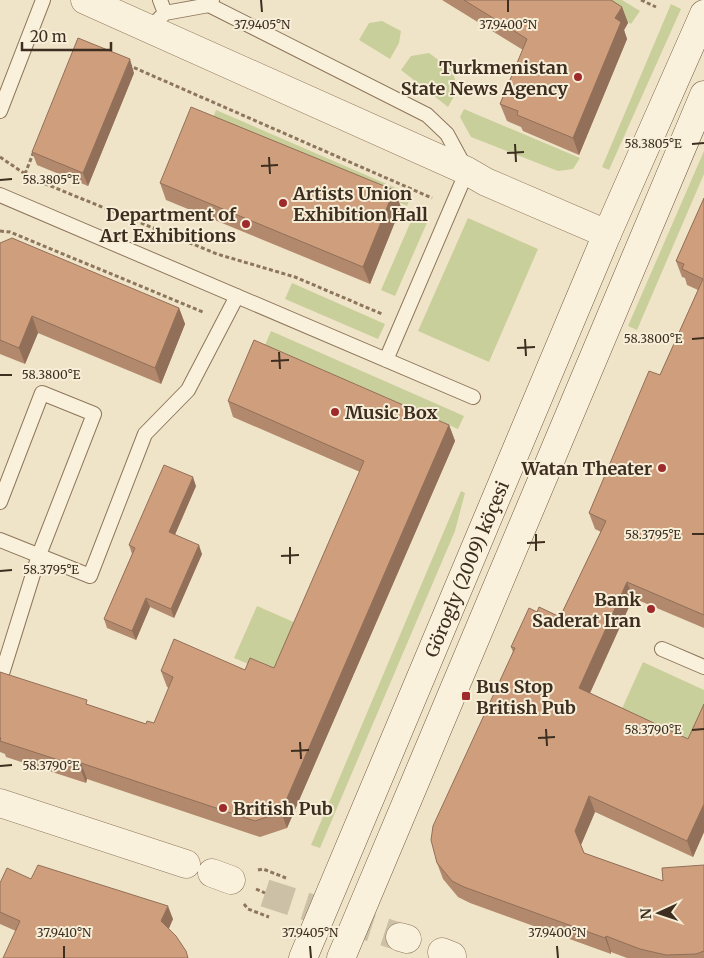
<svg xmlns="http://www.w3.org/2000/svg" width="704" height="958" font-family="Merriweather,serif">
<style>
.green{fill:#c9cf9b}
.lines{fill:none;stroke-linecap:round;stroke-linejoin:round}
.street-tunnel{stroke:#ccc0a6;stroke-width:28;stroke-dasharray:28 14;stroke-linecap:butt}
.lane-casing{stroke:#8d765c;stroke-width:16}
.street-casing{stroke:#8d765c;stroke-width:29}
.secondary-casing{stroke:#6f573f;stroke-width:29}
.path{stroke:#8d765c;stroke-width:3;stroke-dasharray:4 2.5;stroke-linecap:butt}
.lane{stroke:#faf1dc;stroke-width:14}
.street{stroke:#faf1dc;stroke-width:28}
.secondary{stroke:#faf1dc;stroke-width:28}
.wall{fill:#b2896c}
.shaded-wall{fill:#916f58}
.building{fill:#cf9f7d;stroke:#916f58}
.ticks{fill:none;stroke:#3d2e20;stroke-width:2}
.poi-dot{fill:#9e2a2b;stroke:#f7eed8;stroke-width:2}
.labels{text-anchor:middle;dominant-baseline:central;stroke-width:4;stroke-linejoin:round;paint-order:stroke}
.poi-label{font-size:18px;font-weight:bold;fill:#3d2e20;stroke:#f7eed8;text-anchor:end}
.street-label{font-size:18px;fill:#3d2e20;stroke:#f7eed8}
.ticks-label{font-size:12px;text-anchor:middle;fill:#3d2e20;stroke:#f7eed8;stroke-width:4;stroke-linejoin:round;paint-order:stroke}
</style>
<rect width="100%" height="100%" fill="#f0e4c8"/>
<!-- green -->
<path class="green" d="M591,0H622L640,11L631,24Z
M671,4L681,9L609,170L602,167Z
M382,21L401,31L399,43L390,59L359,40L369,23Z
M429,53L452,70L458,89L448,107L401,70L411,56Z
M464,109L580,158L573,169L558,171L471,137L460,117Z
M216,110L412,195L407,206L212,120Z
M704,151V174L637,330L628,326Z
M415,212L429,218L395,296L381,290Z
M468,218L538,249L489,362L418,331Z
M292,283L385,324L378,339L285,299Z
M271,331L464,416L458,429L265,345Z
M461,491L465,493L455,531L320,848L311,845Z
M257,606L296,623L274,675L234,658Z
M643,662L704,690V714L690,745L620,713Z"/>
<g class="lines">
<!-- street-tunnel -->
<path class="street-tunnel" d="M265,893L400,937"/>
<defs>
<path id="lane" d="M160,0L165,13
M209,5L427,115L447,134L467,171L386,360
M150,28L165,13L209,5L212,0
M0,111L43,0
M0,195L473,397
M0,502L42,393L94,414L39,555L0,680
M0,540L90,576L145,434L188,390L237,296
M662,649L704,667"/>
<path id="street" d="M85,0L467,171L486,182L607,234
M0,803L186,864
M212,873L231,880
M400,937L407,939
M442,952L452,956"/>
<g id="secondary">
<path id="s1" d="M303,958L607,234L704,14"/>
<path d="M341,958L704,95"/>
</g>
</defs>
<!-- lane casing -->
<use href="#lane" class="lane-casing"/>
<!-- street casing -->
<use href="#street" class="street-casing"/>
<!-- secondary casing -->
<use href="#secondary" class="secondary-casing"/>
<!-- path -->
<path class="path" d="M641,0L656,7
M128,65L432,198
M0,157L31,178L217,254L295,277L382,314
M25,174L34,151
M0,231L10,232L203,312
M258,870L263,869L286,878
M256,889L265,893
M244,904L248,909L269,917"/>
<!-- lane -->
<use href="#lane" class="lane"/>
<!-- street -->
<use href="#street" class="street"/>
<!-- secondary -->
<use href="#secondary" class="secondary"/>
</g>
<!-- wall -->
<path class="wall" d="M442,0H611L622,7L628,23L624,30L627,39L579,155L523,131L521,127L507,121L500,104L523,50Z
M134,73L88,186L37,165L32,152Z
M160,183L394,190L401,207L370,284L166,200Z
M704,198V628L633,598L590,693L688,739L704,704V832L693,857L595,812L581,845L584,853L663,881L704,865V958H627L611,952V954L470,903L458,897L443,879L437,863L513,652L511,647L537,612L560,617L601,532L595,529L589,513L660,375L698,290L687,285L685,278L682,277L676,261Z
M0,243L179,308L185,324L161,384L38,333L25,364L0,354Z
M228,401L449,425L455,441L287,828L260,837L87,779L86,783L6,757L5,754L0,752V672L89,705L146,724L154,723L169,688L167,687L161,671L245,670L274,668L360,472L233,417Z
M196,486L175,535L202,554L174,618L150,607L136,640L107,628L104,619L132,554L129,545Z
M31,879L173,919L169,928L16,931L0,924V883Z"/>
<!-- shaded-wall -->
<path class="shaded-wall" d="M622,7L628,23L624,30L627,39L579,155L573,138L615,18Z
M130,59L134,73L88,186L83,173Z
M394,190L401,207L370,284L363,267Z
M179,308L185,324L161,384L155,368Z
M32,316L38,333L25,364L19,348Z
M449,425L455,441L287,828L281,812Z
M193,477L196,486L172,541L169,532Z
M199,545L202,554L174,618L171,609Z
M627,582L633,598L585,704L579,688Z
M146,598L150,607L136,640L132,631Z
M81,763L87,779L86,783L80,767Z
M589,796L595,812L580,847L575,831Z
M704,804V832L693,857L687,841Z
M168,906L173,919L166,935L161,921Z
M606,936L611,952V954L605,938Z"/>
<!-- building -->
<path class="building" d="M464,0H611L622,7L615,18L621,22L573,138L517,115L518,111L500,104L527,39Z
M78,38L130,59L83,173L32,152Z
M191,107L394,190L363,267L160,183Z
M704,198V615L627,582L579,688L688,739L704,704V804L687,841L589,796L575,831L584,853L663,881L662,868L704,865V951L696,954L666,955L640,949L606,936L605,938L464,887L452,881L437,863L431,840L433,826L515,648L511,647L529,608L537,612L539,607L560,617L606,521L589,513L649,371L660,375L703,279L682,269L684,264L676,261Z
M12,238L179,308L155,368L32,316L19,348L0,340V243Z
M254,340L449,425L281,812L255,821L81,763L80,767L0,741L1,738H0V672L87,700L86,704L146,724L147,721L154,723L173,677L161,671L174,639L245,670L250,658L274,668L364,461L228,401Z
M164,465L193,477L169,532L199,545L171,609L146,598L132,631L104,619L135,548L129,545Z
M38,865L168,906L161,921L176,936L186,951L188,958H3L20,921L0,912V883L7,868L31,879Z"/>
<!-- ticks -->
<path class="ticks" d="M261,0L262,12M508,0V12M515,144L516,162M692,144L704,143M507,153L524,152M269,157L270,174M261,166L278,165M0,180L12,179M525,339L526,356M692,339L704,338M517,348L535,347M279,352L280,369M271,361L289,360M0,375H12M536,534V551M692,534H704M527,543L545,542M290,547V564M281,556L299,555M0,571L12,570M546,729L547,746M692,730L704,729M538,738L555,737M300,742L301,759M291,751L309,750M0,766L12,765M64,946V958M310,946L311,958M557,946L558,958"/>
<!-- markers -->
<g class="poi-dot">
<circle cx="578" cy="77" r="5"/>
<circle cx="283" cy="203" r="5"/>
<circle cx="246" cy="224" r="5"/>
<circle cx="335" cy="412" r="5"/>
<circle cx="662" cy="468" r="5"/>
<circle cx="651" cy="609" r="5"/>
<rect x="461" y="691" width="10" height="10" rx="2.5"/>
<circle cx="223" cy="808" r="5"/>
</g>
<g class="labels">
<!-- poi labels -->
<g class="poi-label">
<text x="568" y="67">Turkmenistan<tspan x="568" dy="21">State News Agency</tspan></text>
<text x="293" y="193" text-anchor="start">Artists Union<tspan x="293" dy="21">Exhibition Hall</tspan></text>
<text x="236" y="214">Department of<tspan x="236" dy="21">Art Exhibitions</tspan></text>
<text x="345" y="412" text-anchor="start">Music Box</text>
<text x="652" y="468">Watan Theater</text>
<text x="641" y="599">Bank<tspan x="641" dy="21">Saderat Iran</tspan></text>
<text x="476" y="686" text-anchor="start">Bus Stop<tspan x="476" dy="21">British Pub</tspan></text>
<text x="233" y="808" text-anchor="start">British Pub</text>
</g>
<!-- street labels -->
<g class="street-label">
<text stroke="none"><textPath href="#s1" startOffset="422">Görogly (2009) köçesi</textPath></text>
</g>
</g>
<g class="ticks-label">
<text x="262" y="29">37.9405°N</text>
<text x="508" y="29">37.9400°N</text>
<text x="653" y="148">58.3805°E</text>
<text x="51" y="184">58.3805°E</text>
<text x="653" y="343">58.3800°E</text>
<text x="51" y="379">58.3800°E</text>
<text x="653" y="539">58.3795°E</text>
<text x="51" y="574">58.3795°E</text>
<text x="653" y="734">58.3790°E</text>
<text x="51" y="770">58.3790°E</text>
<text x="64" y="937">37.9410°N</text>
<text x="310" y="937">37.9405°N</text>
<text x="557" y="937">37.9400°N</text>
</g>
<!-- north arrow -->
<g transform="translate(659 913) rotate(267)" stroke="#f7eed8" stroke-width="4" paint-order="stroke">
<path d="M0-4L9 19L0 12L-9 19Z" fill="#3d2e20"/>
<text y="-8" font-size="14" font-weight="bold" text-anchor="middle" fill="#3d2e20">N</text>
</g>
<!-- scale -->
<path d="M22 42v8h89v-8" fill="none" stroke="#3d2e20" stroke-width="2.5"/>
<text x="30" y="42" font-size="15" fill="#3d2e20" stroke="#f7eed8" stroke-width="4" paint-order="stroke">20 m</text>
</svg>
